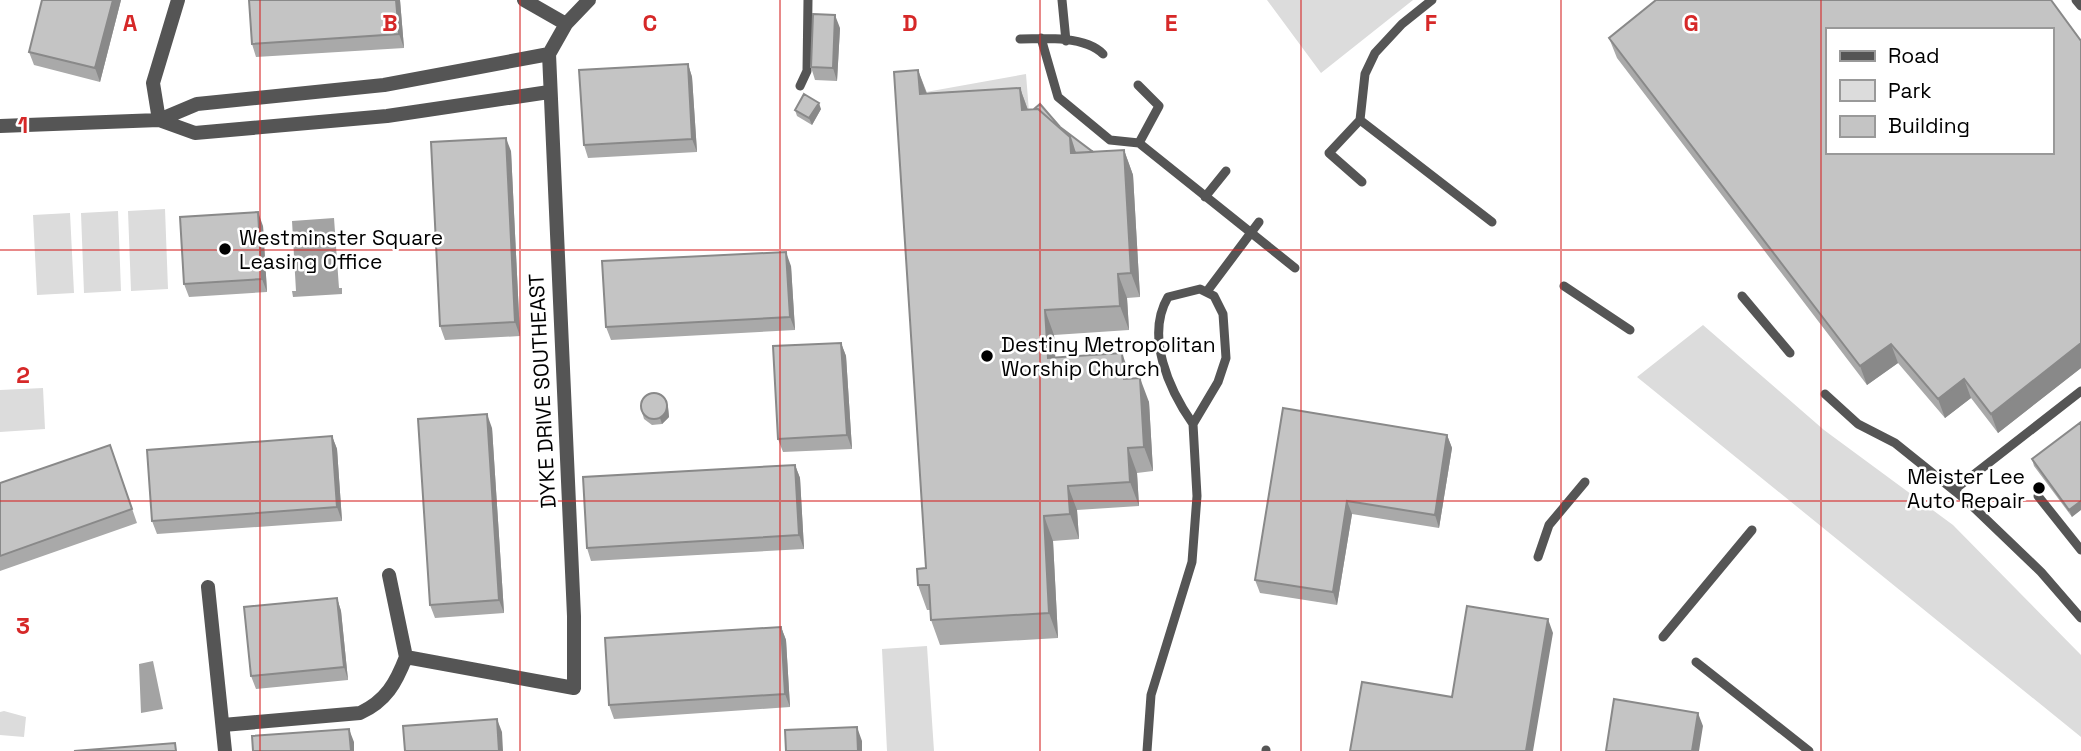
<svg xmlns="http://www.w3.org/2000/svg" width="2081" height="751" font-family="'Space Grotesk',sans-serif">
<style>
.green{fill:#dcdcdc}
.water{fill:#a3a3a3}
.lines{fill:none;stroke-linecap:round;stroke-linejoin:round}
.service{stroke:#555;stroke-width:9}
.minor{stroke:#555;stroke-width:14}
.wall{fill:#a9a9a9}
.shaded-wall{fill:#898989}
.building{fill:#c4c4c4;stroke:#898989;stroke-width:2;fill-rule:evenodd}
.grid{fill:none;stroke:#d62828;stroke-width:2;stroke-opacity:0.55}
.poi-dot{fill:#000;stroke:#fff;stroke-width:2.5}
.labels{text-anchor:middle;dominant-baseline:central;stroke-width:5;stroke-linejoin:round;paint-order:stroke}
.poi-label{font-size:21px;fill:#000;stroke:#fff;text-anchor:start}
.street-label{font-size:21px;fill:#000;stroke:#fff}
.grid-label{font-size:23px;text-anchor:middle;font-weight:bold;fill:#d62828;stroke:#fff;stroke-width:5;stroke-linejoin:round;paint-order:stroke}
</style>
<rect width="100%" height="100%" fill="#fff"/>
<!-- green -->
<path class="green" d="M1267,0H1413L1321,73Z
M1026,74L1029,112L926,92Z
M165,209L168,289L131,291L128,211Z
M118,211L121,291L84,293L81,213Z
M70,213L74,293L37,295L33,215Z
M1703,325L1824,430L1953,525L2081,655V737L1637,377Z
M43,388L45,429L0,432V390Z
M927,646L934,751H887L882,649Z
M4,711L26,717L24,737L0,735V712Z"/>
<!-- water -->
<path class="water" d="M334,218L339,288H342V294L293,297L292,291H296L292,221Z
M153,661L163,709L141,713L139,664Z"/>
<g class="lines">
<!-- service -->
<path class="service" d="M1062,0L1066,41
M2076,0L2081,6
M1041,38L1058,97L1110,140L1139,143L1295,268
M1020,39C1045,38 1086,36 1103,54
M1138,85L1159,106L1139,143
M800,86L807,71L808,0
M1360,120L1492,222
M1362,182L1329,153L1360,120L1365,74L1375,53L1402,24L1432,0
M1205,197L1226,171
M1564,286L1630,330
M1208,290L1259,222
M1742,296L1790,353
M1825,394L1858,424L1895,443L1966,500L2041,572L2081,618
M1954,490L2081,391
M2038,496L2081,550
M1538,557L1549,525L1585,482
M1663,637L1752,530
M1696,662L1809,751
M1147,751L1151,695L1192,562L1197,496L1193,424L1218,382L1226,358L1223,314L1214,296L1200,289L1168,297C1145,336 1169,390 1193,424
M1266,751V750"/>
<!-- minor -->
<path class="minor" d="M524,0L566,24
M159,120L195,133L387,116L549,92
M159,120L153,83L178,0
M0,126L159,120L197,104L384,85L549,54
M389,575L406,657
M208,587L225,751
M223,725L360,713C386,701 396,683 406,657L574,688V616L549,54L566,24L589,0"/>
</g>
<!-- wall -->
<path class="wall" d="M42,0H121L100,82L34,65L29,52Z
M249,0H400L404,48L256,57L252,44Z
M840,28L837,81L815,80L811,67Z
M1609,38L2081,41V368L1998,433L1971,398L1945,418L1898,363L1867,385L1617,58Z
M688,64L692,77L697,152L588,158L584,145Z
M918,70L927,93L1020,88L1028,110L1060,127L1093,152L1124,150L1133,175L1140,297L1127,298L1129,330L1054,335L1055,358L1131,378L1149,402L1153,471L1137,473L1139,506L1077,510L1079,539L1053,541L1058,638L940,645L931,620L930,610H927L918,585L926,568Z
M821,109L812,125L797,116L795,110Z
M511,151L520,336L445,340L440,326Z
M263,226L267,292L189,297L184,284Z
M791,266L795,330L611,340L606,327Z
M841,343L846,356L852,449L783,452L778,439Z
M666,400L668,407L669,417L662,424L652,425L644,419L642,412Z
M1283,408L1447,435L1452,448L1439,528L1352,514L1337,605L1260,593L1255,580Z
M2081,422L2072,517L2034,466L2032,459Z
M492,428L504,613L435,618L430,605Z
M332,436L337,449L342,521L157,534L152,521Z
M110,445L137,523L0,571V483Z
M795,465L800,478L804,549L591,561L587,548Z
M337,598L341,611L348,680L256,689L251,676Z
M781,627L786,640L790,707L614,719L609,705Z"/>
<!-- shaded-wall -->
<path class="shaded-wall" d="M113,0H121L100,82L95,68Z
M396,0H400L404,48L399,34Z
M835,15L840,28L837,81L833,68Z
M688,64L692,77L697,152L692,139Z
M918,70L927,95L920,94Z
M1020,88L1029,113L1022,110Z
M819,103L821,109L812,125L809,118Z
M1070,137L1079,161L1071,153Z
M506,138L511,151L520,336L515,322Z
M1124,150L1133,175L1140,297L1131,273Z
M258,212L263,226L267,292L262,279Z
M786,252L791,266L795,330L790,317Z
M1118,274L1127,298L1129,330L1120,306Z
M1045,310L1054,335L1057,383L1048,358Z
M841,343L846,356L852,449L847,435Z
M2081,343V368L1998,433L1991,414Z
M1891,344L1898,363L1867,385L1860,366Z
M1122,353L1131,378L1124,379Z
M1140,378L1149,402L1153,471L1144,447Z
M1964,379L1971,398L1945,418L1938,399Z
M666,400L668,407L669,417L662,424L660,418Z
M487,414L492,428L504,613L499,600Z
M1447,435L1452,448L1439,528L1435,515Z
M332,436L337,449L342,521L337,507Z
M1128,448L1137,473L1139,506L1130,482Z
M795,465L800,478L804,549L799,535Z
M1068,486L1077,510L1079,539L1070,514Z
M1347,501L1352,514L1337,605L1333,592Z
M2081,501V510L2072,517L2069,510Z
M1044,516L1053,541L1058,638L1049,613Z
M337,598L341,611L348,680L344,667Z
M1548,619L1553,633L1533,751H1526Z
M781,627L786,640L790,707L785,694Z
M1698,713L1703,726L1699,751H1692Z
M497,719L502,732L503,751H499Z
M857,727L862,741V751H858Z
M349,729L354,742V751H351Z"/>
<!-- building -->
<path class="building" d="M42,0H113L95,68L29,52Z
M249,0H396L399,34L252,44Z
M1656,0H2051L2081,41V343L1991,414L1964,379L1938,399L1891,344L1860,366L1609,38ZM1827,30H2051V152H1827Z
M813,14L835,15L833,68L811,67Z
M688,64L692,139L584,145L579,70Z
M918,70L920,94L1020,88L1022,110L1038,109L1070,137L1071,153L1124,150L1131,273L1118,274L1120,306L1045,310L1048,358L1122,353L1124,379L1140,378L1144,447L1128,448L1130,482L1068,486L1070,514L1044,516L1049,613L931,620L929,585H918L917,569L926,568L894,72Z
M804,94L819,103L809,118L795,110Z
M1040,104L1060,127L1093,152L1075,153L1070,137L1038,109H1034Z
M506,138L515,322L440,326L431,142Z
M258,212L262,279L184,284L180,217Z
M786,252L790,317L606,327L602,261Z
M841,343L847,435L778,439L773,346Z
M641 406a13 13 0 1 1 26 0a13 13 0 1 1-26 0Z
M1283,408L1447,435L1435,515L1347,501L1333,592L1255,580Z
M487,414L499,600L430,605L418,419Z
M2081,422V501L2069,510L2032,459Z
M332,436L337,507L152,521L147,450Z
M110,445L132,509L0,556V483Z
M795,465L799,535L587,548L583,477Z
M337,598L344,667L251,676L244,607Z
M1467,606L1548,619L1526,751H1350L1362,682L1452,697Z
M781,627L785,694L609,705L605,638Z
M1614,699L1698,713L1692,751H1606Z
M497,719L499,751H405L403,726Z
M857,727L858,751H786L785,730Z
M349,729L351,751H253L252,736Z
M175,743L176,751H74Z"/>
<!-- grid -->
<path class="grid" d="M260,0V751M520,0V751M780,0V751M1040,0V751M1301,0V751M1561,0V751M1821,0V751M0,250H2081M0,501H2081"/>
<!-- markers -->
<g class="poi-dot">
<circle cx="225" cy="249" r="7"/>
<circle cx="987" cy="356" r="7"/>
<circle cx="2039" cy="488" r="7"/>
</g>
<g class="labels">
<!-- poi labels -->
<g class="poi-label">
<text x="239" y="237">Westminster Square<tspan x="239" dy="24">Leasing Office</tspan></text>
<text x="1001" y="344">Destiny Metropolitan<tspan x="1001" dy="24">Worship Church</tspan></text>
<text x="2025" y="476" text-anchor="end">Meister Lee<tspan x="2025" dy="24">Auto Repair</tspan></text>
</g>
<!-- street labels -->
<g class="street-label">
<text transform="translate(542 391) rotate(-93)">DYKE DRIVE SOUTHEAST</text>
</g>
</g>
<g class="grid-label">
<text x="130" y="31">A</text>
<text x="390" y="31">B</text>
<text x="650" y="31">C</text>
<text x="910" y="31">D</text>
<text x="1171" y="31">E</text>
<text x="1431" y="31">F</text>
<text x="1691" y="31">G</text>
<text x="23" y="133">1</text>
<text x="23" y="383">2</text>
<text x="23" y="634">3</text>
</g>
<!-- legend -->
<rect x="1826" y="28" width="228" height="126" fill="#ffffff" stroke="#999999" stroke-width="2"/>
<rect x="1840" y="51" width="35" height="10" fill="#555555" stroke="#999999" stroke-width="2"/>
<text x="1888" y="63" font-size="21" fill="#000000">Road</text>
<rect x="1840" y="80" width="35" height="21" fill="#dcdcdc" stroke="#999999" stroke-width="2"/>
<text x="1888" y="98" font-size="21" fill="#000000">Park</text>
<rect x="1840" y="116" width="35" height="21" fill="#c4c4c4" stroke="#999999" stroke-width="2"/>
<text x="1888" y="133" font-size="21" fill="#000000">Building</text>
</svg>
